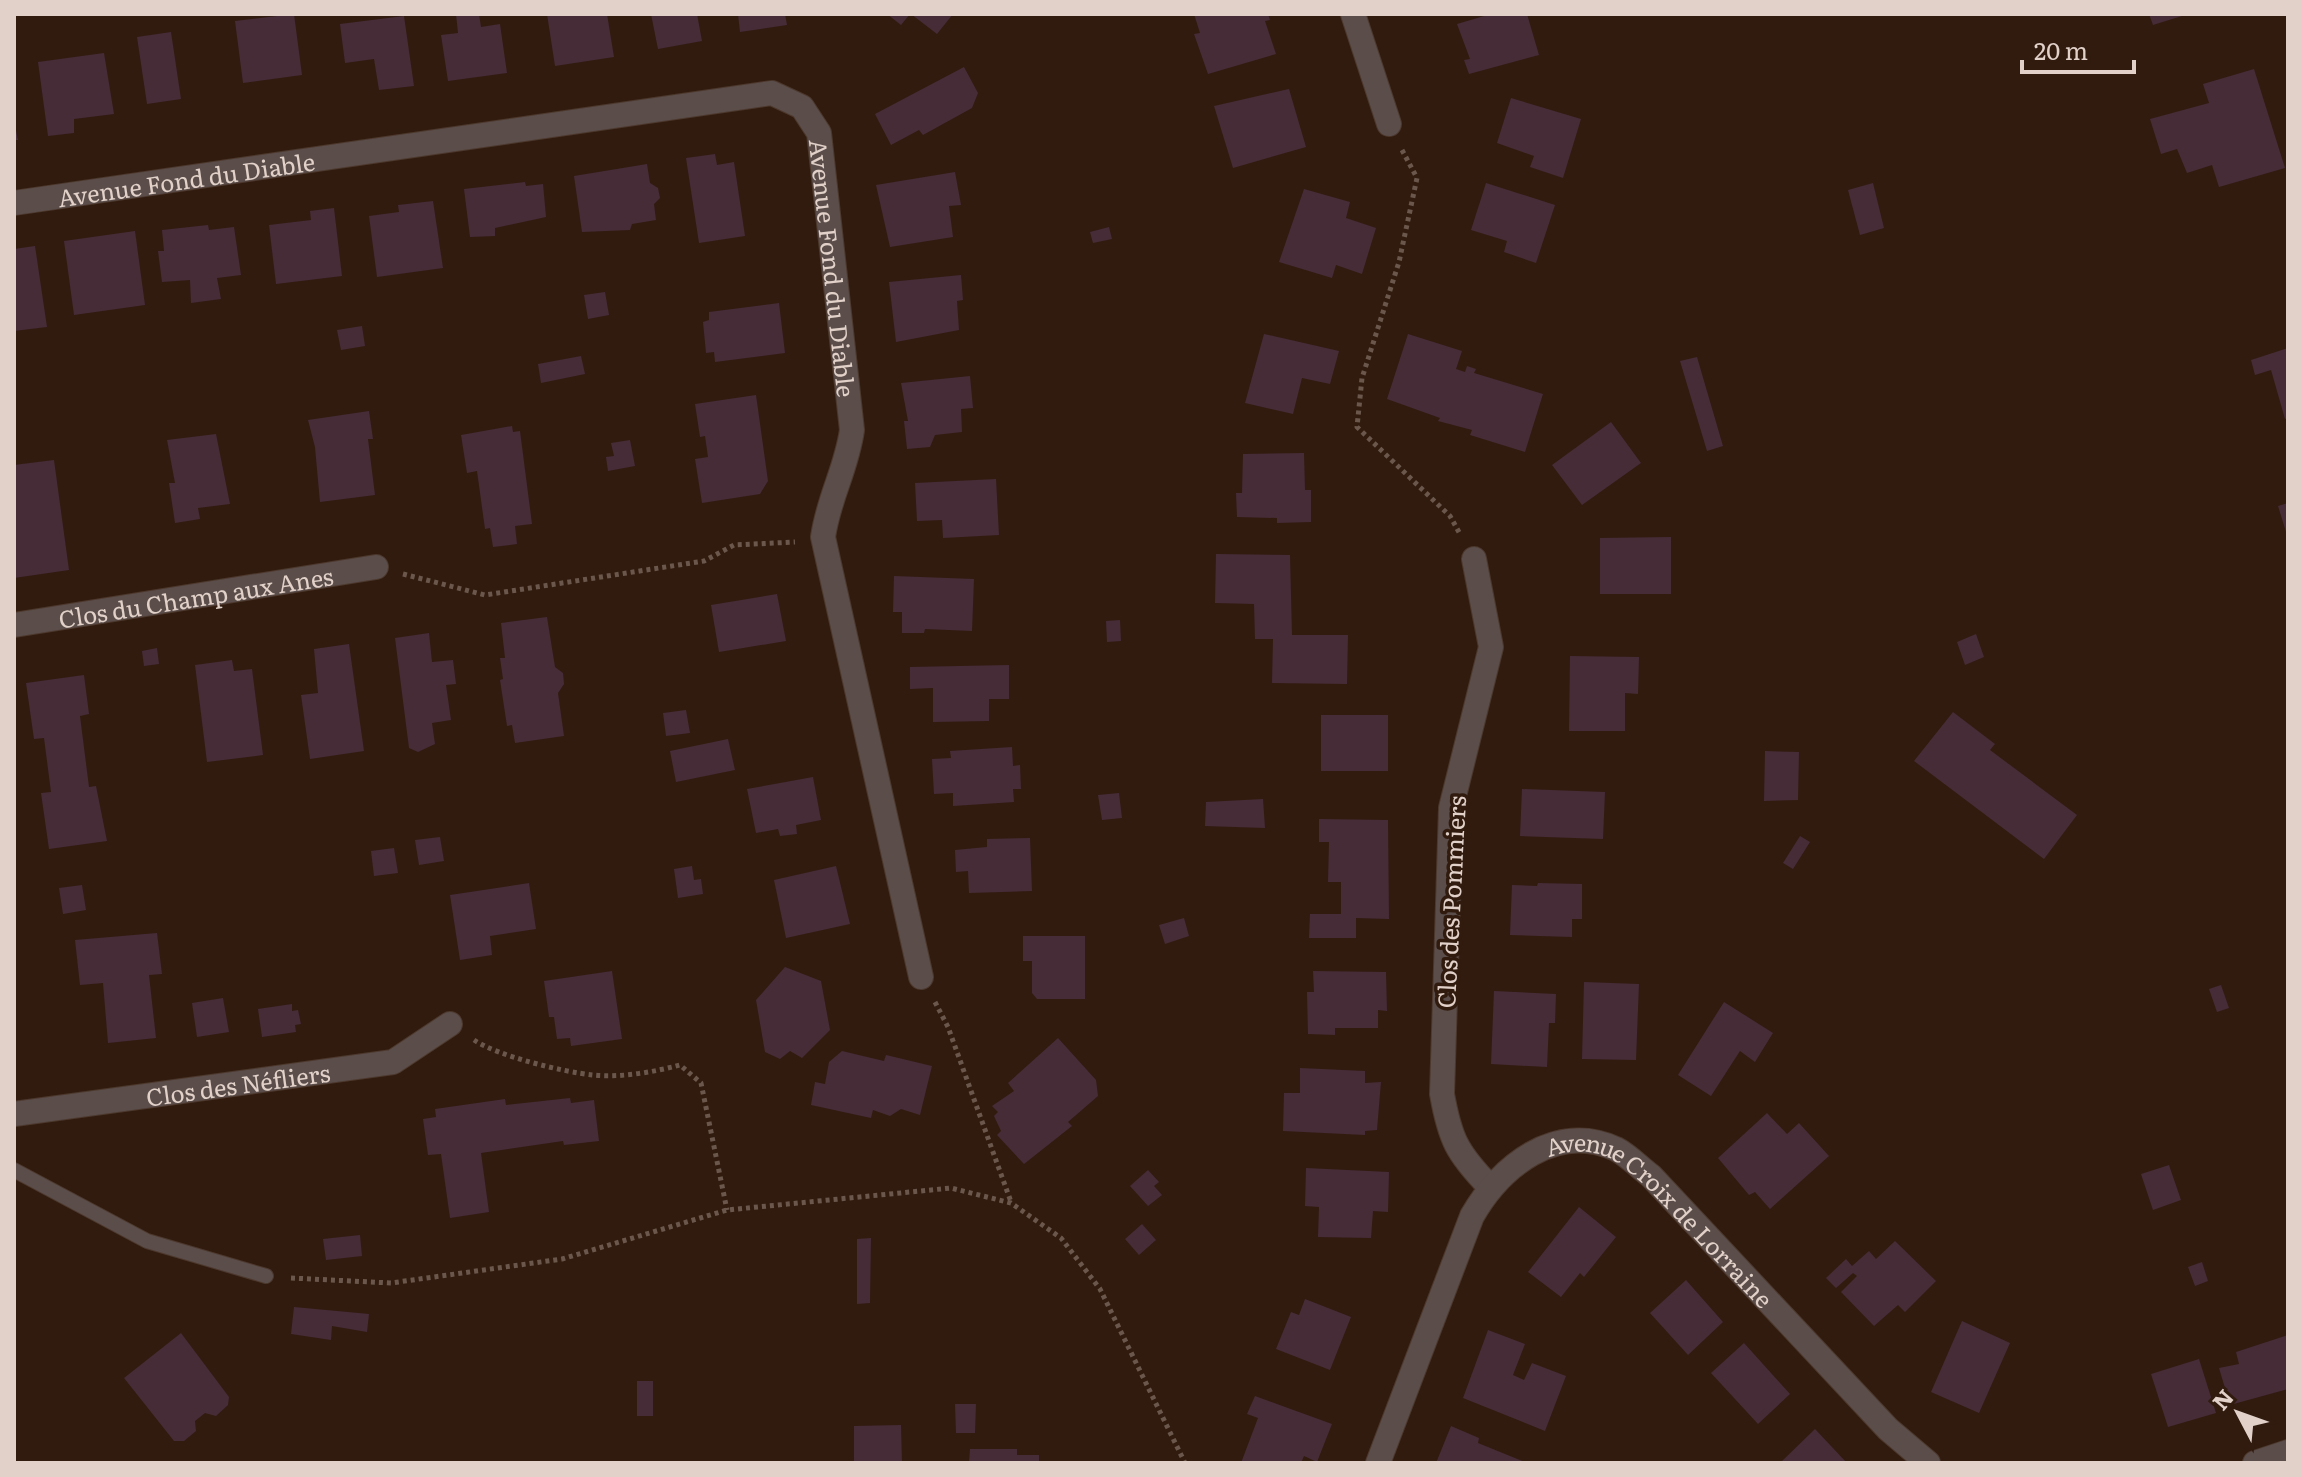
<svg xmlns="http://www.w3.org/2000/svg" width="2302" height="1477" font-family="Literata,serif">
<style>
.building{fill:#452c37}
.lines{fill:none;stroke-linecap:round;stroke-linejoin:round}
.lane-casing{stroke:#4d382d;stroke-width:16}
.street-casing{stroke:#4d382d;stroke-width:26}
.path{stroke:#6b574c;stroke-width:5;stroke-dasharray:4 4;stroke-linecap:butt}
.lane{stroke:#5a4d4a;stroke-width:14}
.street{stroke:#5a4d4a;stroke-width:24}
.labels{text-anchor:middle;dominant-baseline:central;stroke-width:7;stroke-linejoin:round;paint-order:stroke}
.street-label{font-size:24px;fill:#e1d1c9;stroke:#311b0f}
</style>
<rect width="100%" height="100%" fill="#311b0f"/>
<!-- building -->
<path class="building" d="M294,14L302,75L243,83L235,21Z
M456,14H479L481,27L500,24L507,73L448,81L441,35L458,33Z
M547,14H607L614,57L555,66Z
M651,14H697L702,41L658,49Z
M738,14H785L787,25L740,32Z
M887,14H910L901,25Z
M911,14H953L937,34Z
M1194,14H1268L1270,20L1265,21L1276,54L1208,74L1194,34L1200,33Z
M1491,14H1527L1539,55L1469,74L1464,60L1470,59L1457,24Z
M2149,14H2185V15L2153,25Z
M404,16L414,86L379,90L374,59L345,63L340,24Z
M171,32L181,99L147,104L137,37Z
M104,53L114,114L74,119V133L48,136L38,62Z
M964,67L978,93L972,108L923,135L919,130L891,145L875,114Z
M2254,69L2285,168L2219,187L2212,165L2187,173L2177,149L2161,154L2150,119L2209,103L2203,84Z
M1289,89L1306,147L1233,168L1214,106Z
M1511,98L1581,119L1563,178L1530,167L1534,156L1497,143Z
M14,121L18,140H14Z
M715,154L717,165L734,162L745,236L699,243L686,158Z
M647,164L650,183L658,188L660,198L654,204L656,220L632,224L630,230L582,232L574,176Z
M955,172L961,205L949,206L953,237L890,247L876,185Z
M525,182L526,186L543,184L546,217L495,228V236L470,237L464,189Z
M1486,183L1555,205L1536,263L1504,252L1507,241L1471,230Z
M1873,183L1884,228L1860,235L1848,190Z
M1304,189L1350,202L1346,218L1376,228L1362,274L1336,265L1332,278L1279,262Z
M433,201L443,268L377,277L369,216L399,212L398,205Z
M334,208L342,276L276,284L269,225L311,220L310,211Z
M208,225L209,230L234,227L241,275L217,278L221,299L191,303L190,280L162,282L158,251H164L162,230Z
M1109,227L1112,239L1093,243L1090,232Z
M135,231L145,305L74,315L64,241Z
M35,246L47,327L14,331V249Z
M961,275L963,300L957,301L959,330L896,342L889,282Z
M605,292L609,315L588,319L584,295Z
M779,303L785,353L715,362L714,352L706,353L703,322L709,320V312Z
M362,326L365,346L341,350L337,330Z
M1264,334L1339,351L1330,384L1302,378L1293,414L1245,403Z
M1408,334L1462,351L1456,369L1465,372L1467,366L1476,369L1474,373L1543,394L1525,452L1470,435L1472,430L1438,421L1440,418L1387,399Z
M2288,348V418L2285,419L2271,370L2255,375L2251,360Z
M581,356L585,374L541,383L538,364Z
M1697,357L1723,446L1707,451L1680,361Z
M970,376L973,408L961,409L962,432L935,435L930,447L907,449L904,421H908L901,383Z
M756,395L768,481L760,494L702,503L695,459L708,457L705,436L700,437L695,404Z
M369,411L373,439H368L375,495L320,502L315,447L308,420Z
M1611,422L1641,463L1582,505L1552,465Z
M512,426L513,432L520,431L532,524L515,526L517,544L493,547L490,528L485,529L477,471L467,473L461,435Z
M216,434L230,504L198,508L200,519L175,523L169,483H175L167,440Z
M630,440L635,466L608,471L606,457L614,456L611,443Z
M1304,453L1305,490H1311V522L1277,523V518L1237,517L1236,493H1242L1243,454Z
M54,460L69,570L14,578V465Z
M996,479L999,535L943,538L942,520L917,521L915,483Z
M2288,503V535H2287L2278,506Z
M1671,537V594H1600V538Z
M1216,554L1290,555L1292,635H1348L1347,684L1272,683L1273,639H1255L1254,604L1215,603Z
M894,576L974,579L972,631L925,629L924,633H902V612H893Z
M777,594L786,641L719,652L711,605Z
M547,617L555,667L563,673L564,684L558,693L564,736L515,743L512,725L507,726L500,680L503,679L500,658H505L501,623Z
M1120,620L1121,641L1107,642L1106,621Z
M429,633L432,662L453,660L456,684L446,685L451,720L432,723L435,744L418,752L409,748L395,638Z
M1976,634L1984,657L1965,665L1957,642Z
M349,644L364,751L310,759L301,695L318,693L314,649Z
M157,648L159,664L144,666L142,651Z
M1570,656L1639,657L1638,694L1625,693V731H1569Z
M232,660L234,671L252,669L263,755L207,762L195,665Z
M1009,665V699H989V721L933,722V688L910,689V667Z
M84,675L89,714L80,716L89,787L96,786L107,841L49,849L41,793L51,792L44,738L34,739L26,683Z
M686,710L690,733L666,736L663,713Z
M1953,712L1995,744L1990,750L2077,815L2044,859L1914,761Z
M1321,715H1388V771H1321Z
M728,739L735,770L676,782L670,751Z
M1012,747L1013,766L1020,765L1021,789H1013L1014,802L953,806V793L934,794L932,759L951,758L950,751Z
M1765,751L1799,752L1798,800L1764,801Z
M813,777L821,820L796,825L797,834L780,836L778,829L756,833L747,789Z
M1522,789L1605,792L1603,839L1520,836Z
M1119,793L1122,818L1102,820L1098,795Z
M1263,799L1265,828L1205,826L1206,802Z
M1319,819L1388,820L1389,919L1356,918V938H1309L1310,914H1341V882H1328L1329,842H1319Z
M1800,836L1810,842L1793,869L1783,863Z
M440,837L444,861L419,865L415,840Z
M1030,838L1032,891L969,893L968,871L956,872L955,850L987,847V839Z
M394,848L398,873L374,876L371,851Z
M692,866L694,880L701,879L703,894L678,898L674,869Z
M836,866L850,924L786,938L774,880Z
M529,883L536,929L490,936L492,955L460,960L450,895Z
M1538,883L1582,884V919H1572V937L1510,935L1512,885L1537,886Z
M82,885L86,910L63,914L59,888Z
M1184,918L1189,936L1165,944L1159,925Z
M157,933L162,974L149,975L156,1038L108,1043L103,983L80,985L75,940Z
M1023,936H1085V999H1037L1032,993V961H1023Z
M785,967L821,981L830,1030L802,1058L790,1051L780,1059L765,1052L756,1000Z
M612,971L622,1039L571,1046L570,1038L557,1039L554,1017H549L544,981Z
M1313,971L1386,972L1387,1011L1378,1010V1028H1335V1035L1308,1034L1307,992H1314Z
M1584,982L1639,984L1636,1060L1582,1059Z
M2221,985L2229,1008L2217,1012L2209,989Z
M1494,991L1556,994L1555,1023H1549L1547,1067L1491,1064Z
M223,998L229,1032L197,1037L192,1003Z
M1724,1002L1773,1033L1755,1062L1740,1051L1711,1096L1678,1075Z
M292,1004V1011L298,1010L301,1024L295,1025L296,1032L262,1037L258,1009Z
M1058,1038L1096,1080L1098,1096L1068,1122L1072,1126L1024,1164L997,1135L1001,1131L994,1116L998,1112L992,1106L1014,1091L1008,1083Z
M842,1051L884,1061L886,1055L932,1066L920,1115L901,1109L890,1116L873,1110L871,1118L811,1105L815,1082L825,1084L829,1062Z
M1300,1068L1365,1071V1083L1381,1082L1377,1130L1365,1131V1135L1283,1131L1284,1093H1300Z
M570,1098L571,1103L594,1100L599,1141L564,1145L563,1141L481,1153L489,1212L450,1218L441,1154L428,1155L423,1119L436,1117L435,1109L505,1099L506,1105Z
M1767,1113L1787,1134L1799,1123L1829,1156L1770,1209L1755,1192L1749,1195L1718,1158Z
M2169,1165L2181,1200L2153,1210L2141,1174Z
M1306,1168L1389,1172L1388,1212L1373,1211L1371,1238L1318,1237L1319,1207L1305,1206Z
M1148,1170L1159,1182L1154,1186L1162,1195L1148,1206L1130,1186Z
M1579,1207L1616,1237L1584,1277L1580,1273L1561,1297L1528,1272Z
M1142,1224L1156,1240L1139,1255L1125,1239Z
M360,1235L362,1256L326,1260L323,1239Z
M871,1238L870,1303L857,1304V1239Z
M1895,1241L1936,1281L1905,1312L1898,1305L1874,1326L1841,1292L1857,1276L1853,1273L1836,1288L1826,1278L1846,1259L1852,1266L1869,1251L1876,1259Z
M2202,1262L2208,1281L2195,1286L2188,1267Z
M1686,1280L1723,1322L1688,1355L1650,1313Z
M1305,1299L1351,1317L1330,1370L1276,1349L1291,1312L1299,1315Z
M294,1307L369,1314L367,1332L332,1326L331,1340L291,1334Z
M1962,1321L2010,1343L1979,1413L1931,1392Z
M1488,1330L1525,1344L1513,1375L1524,1380L1532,1363L1566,1376L1545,1431L1463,1398Z
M181,1333L229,1397L228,1405L216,1416L205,1413L195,1421L196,1431L184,1441H174L124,1378Z
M2288,1335V1389L2230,1405L2219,1368L2239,1364L2236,1352Z
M1744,1343L1790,1394L1758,1424L1711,1373Z
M2199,1359L2216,1413L2168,1427L2151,1374Z
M637,1381H653V1416H637Z
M1255,1396L1332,1424L1317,1462L1304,1456L1301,1463H1241L1258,1418L1247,1414Z
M955,1404H976L975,1433H956Z
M901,1425L902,1463H854V1426Z
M1451,1426L1479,1438L1478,1443L1527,1463H1436Z
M1815,1429L1847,1463H1780Z
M970,1449H1017V1455H1039V1463H969Z"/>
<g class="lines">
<defs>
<path id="lane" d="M14,1170L147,1241L266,1276"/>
<g id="street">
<path d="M1353,14L1389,124"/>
<path id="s1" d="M14,203L772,93L802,107L819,133L852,430C846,471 829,496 823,537L921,977"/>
<path d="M1474,559L1491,647L1451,808L1442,1094C1450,1139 1457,1153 1489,1186"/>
<path id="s2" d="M14,625L376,567"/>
<path id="s3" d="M14,1114L393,1062L450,1024"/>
<path id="s4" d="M1378,1463L1472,1216C1500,1167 1556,1121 1616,1149C1628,1155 1640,1168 1651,1176L1888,1429L1928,1463"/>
<path d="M2255,1463L2288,1452"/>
</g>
</defs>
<!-- lane casing -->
<use href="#lane" class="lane-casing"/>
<!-- street casing -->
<use href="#street" class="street-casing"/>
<!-- path -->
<path class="path" d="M1402,150L1417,178L1399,262L1362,378L1357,427L1450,516L1460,534
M403,574L485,595L704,561L734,545L795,542
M935,1002L948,1027L1011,1202
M474,1040C498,1056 563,1072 593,1075C620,1078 654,1072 680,1065L701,1083L727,1210
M291,1278L391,1283L562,1259L727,1210L951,1188L1011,1203L1061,1238L1100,1289L1185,1463"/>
<!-- lane -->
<use href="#lane" class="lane"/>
<!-- street -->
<use href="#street" class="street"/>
</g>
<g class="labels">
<!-- street labels -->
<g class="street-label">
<text stroke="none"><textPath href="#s1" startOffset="174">Avenue Fond du Diable</textPath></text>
<text stroke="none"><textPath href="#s1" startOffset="966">Avenue Fond du Diable</textPath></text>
<text stroke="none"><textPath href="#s2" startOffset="184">Clos du Champ aux Anes</textPath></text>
<text transform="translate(1450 902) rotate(-87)">Clos des Pommiers</text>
<text stroke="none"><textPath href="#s3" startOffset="226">Clos des Néfliers</textPath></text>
<text stroke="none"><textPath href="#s4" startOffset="512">Avenue Croix de Lorraine</textPath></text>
</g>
</g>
<!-- border -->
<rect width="2302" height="1477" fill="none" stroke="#e1d1c9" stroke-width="32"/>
<!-- north arrow -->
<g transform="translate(2238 1413) rotate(311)" stroke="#311b0f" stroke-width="6" paint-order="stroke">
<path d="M0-6L14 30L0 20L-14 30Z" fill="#e1d1c9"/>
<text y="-12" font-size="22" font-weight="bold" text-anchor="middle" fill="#e1d1c9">N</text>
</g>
<!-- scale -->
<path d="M2022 60v12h112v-12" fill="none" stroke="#e1d1c9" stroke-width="4"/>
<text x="2034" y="60" font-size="24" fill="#e1d1c9" stroke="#311b0f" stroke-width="6" paint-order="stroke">20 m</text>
</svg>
